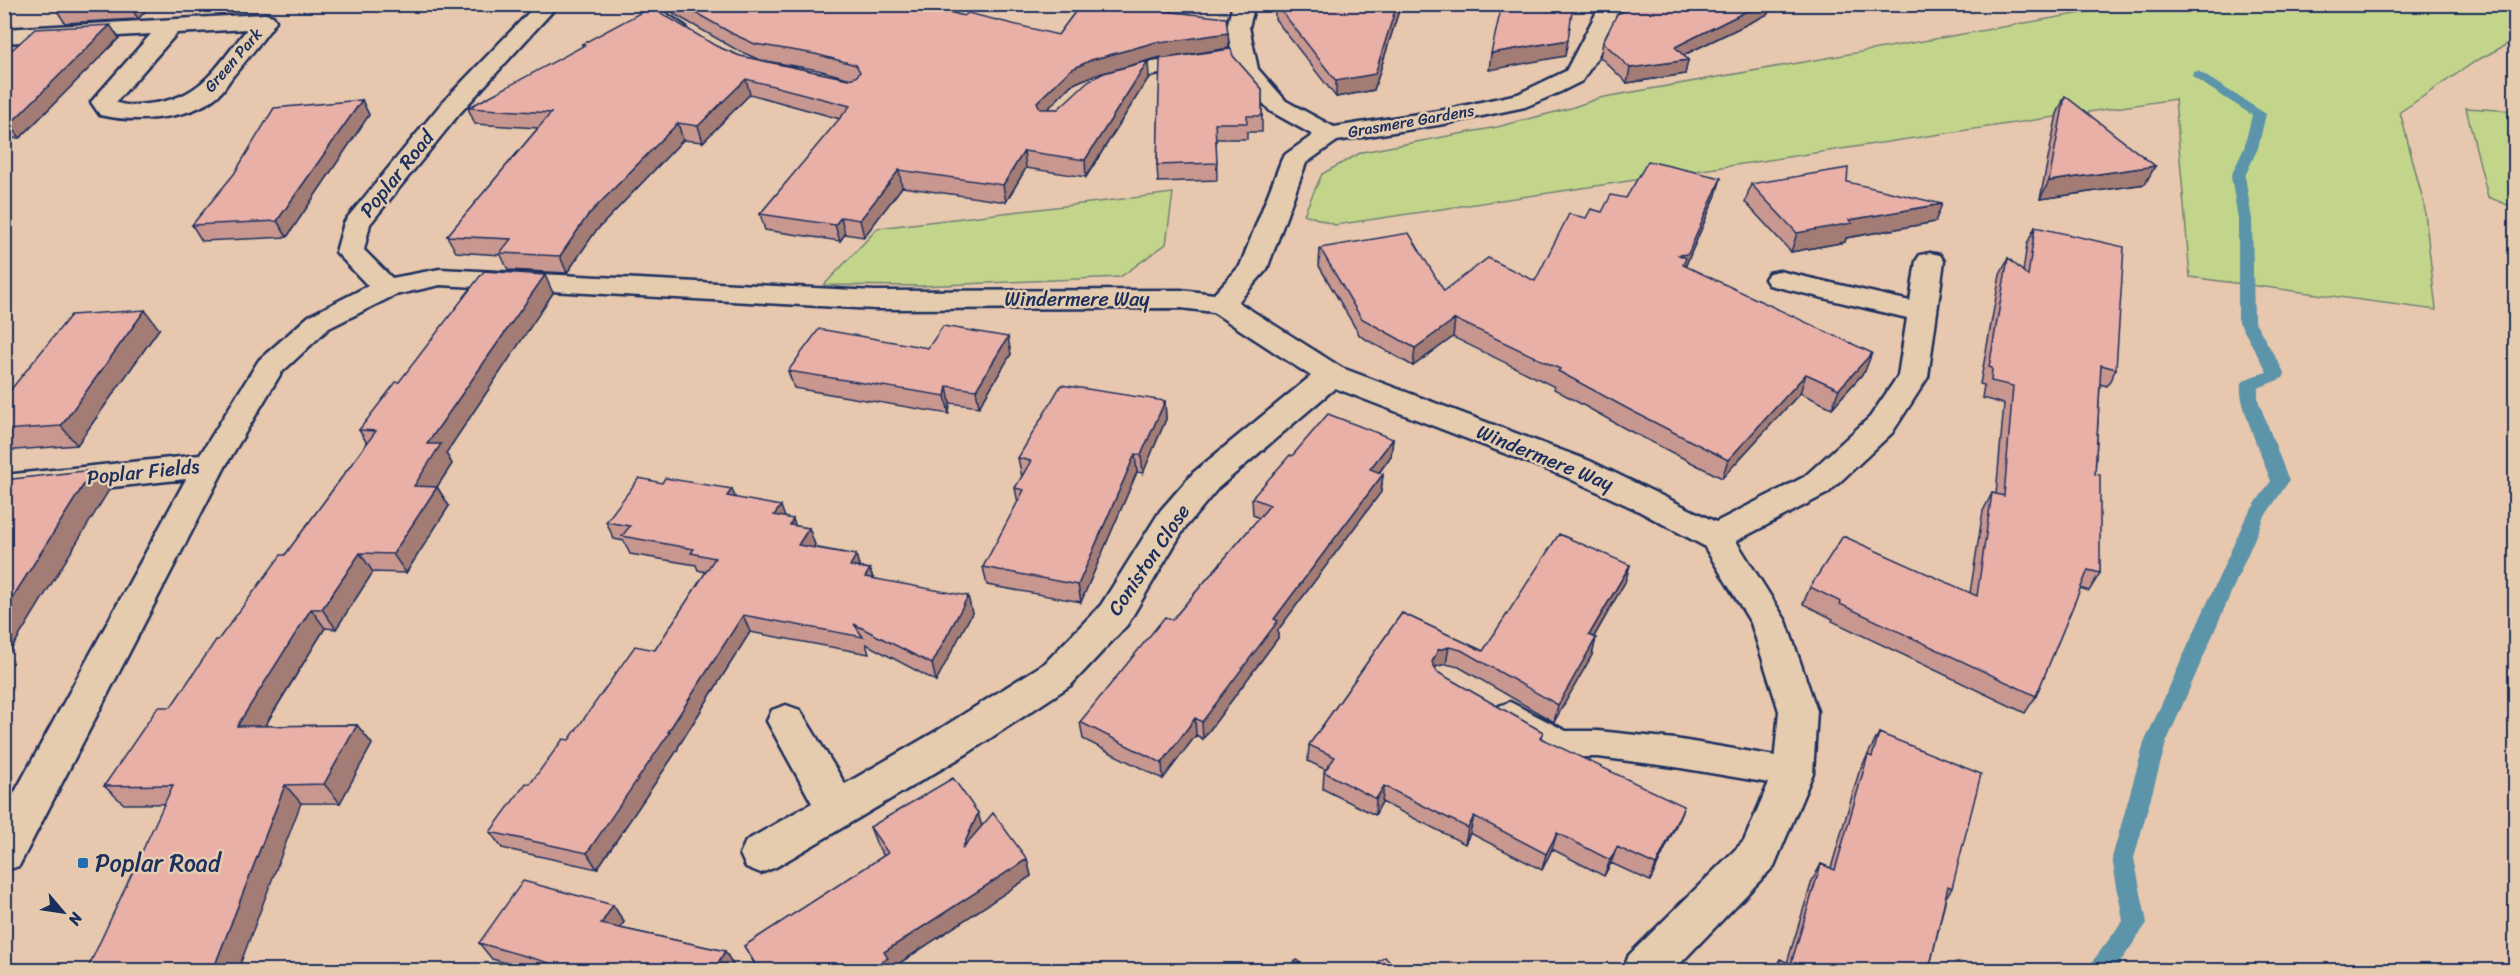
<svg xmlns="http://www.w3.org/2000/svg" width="2520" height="975" font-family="Sriracha,sans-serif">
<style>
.green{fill:#c3d58a;stroke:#6f8274;stroke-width:1.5}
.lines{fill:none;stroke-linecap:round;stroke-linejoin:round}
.stream{fill:#5b94aa;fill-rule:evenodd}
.service-casing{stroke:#1b2f5e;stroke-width:5}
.minor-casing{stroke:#1b2f5e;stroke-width:5}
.service{fill:#e6ccae;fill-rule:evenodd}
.minor{fill:#e6ccae;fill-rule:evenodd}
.wall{fill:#c89790;stroke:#1b2f5e;stroke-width:1.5}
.shaded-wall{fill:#a37b75;stroke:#1b2f5e;stroke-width:1.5}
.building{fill:#e9b0a7;stroke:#1b2f5e;stroke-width:1.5}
.poi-dot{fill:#1f6fb2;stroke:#e6ccae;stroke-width:2}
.labels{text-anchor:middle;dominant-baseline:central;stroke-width:5;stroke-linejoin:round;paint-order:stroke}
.far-street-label{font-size:16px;fill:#1b2f5e;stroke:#e6ccae}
.street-label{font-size:20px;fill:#1b2f5e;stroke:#e6ccae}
.near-poi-label{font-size:24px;fill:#1b2f5e;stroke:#e6ccae;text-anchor:start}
</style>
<rect width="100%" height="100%" fill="#e7c7ad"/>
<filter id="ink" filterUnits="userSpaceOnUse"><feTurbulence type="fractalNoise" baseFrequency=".0167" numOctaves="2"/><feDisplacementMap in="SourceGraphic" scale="12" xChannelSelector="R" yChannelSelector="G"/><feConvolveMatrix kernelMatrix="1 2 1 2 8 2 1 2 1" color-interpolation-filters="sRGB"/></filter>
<g filter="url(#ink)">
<!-- green -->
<path class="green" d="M2127,5H2515V40L2476,61L2400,112L2424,204L2436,310L2190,277L2175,99L1335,225L1304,214L1322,174L1362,152L1497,127L1571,108L1599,98Z
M2466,108L2515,111V208L2488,197Z
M1173,193L1166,244L1120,277L922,286L824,285L878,228Z"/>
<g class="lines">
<!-- stream -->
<path class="stream" d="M2198,71L2266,114L2258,148L2245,176L2252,219L2254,320L2285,374L2283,378L2258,388V400L2289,481L2263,519L2166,743L2134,858L2147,923L2115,970H2089L2092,962L2123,921L2112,858L2144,743L2246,517L2271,481C2265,465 2234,394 2242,383C2246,377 2261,374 2267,372L2238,320V219L2231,176L2244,148L2252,115L2194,78L2192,75L2194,72Z"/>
<defs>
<path id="service" d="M631,4H652L686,27L683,31H671Z
M1195,55L1202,57L1204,61L1202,65L1112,84L1105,82L1102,78L1105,74L1147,63Z
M1510,702L1566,731H1598L1675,739L1793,759L1804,763L1809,773L1804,783L1793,787L1675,767L1598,757H1562L1551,753L1499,724L1494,715L1499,706Z"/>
<path id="minor" d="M537,4H559L459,114L370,224L364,250L392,278L440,269L875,291L1181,290L1214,294L1240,266L1282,159L1286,154L1313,135L1270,111L1235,70L1227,27L1233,4H1255L1249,27L1258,69L1286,101L1334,127L1444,110L1518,94L1566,71L1601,4H1624L1619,12L1598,56L1582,81L1560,92L1525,107L1444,124L1337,141L1306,163L1267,269L1238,302L1342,368L1590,461L1716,522L1804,477L1870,417L1898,376L1907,318L1769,285L1765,279L1769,273L1779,271L1910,301L1916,261L1920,255L1930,253L1940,255L1944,261L1928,377L1892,433L1828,493L1736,541L1786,621L1817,711L1813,773L1774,866L1674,970H1623L1629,955L1744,841L1773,773L1779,711L1751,623L1704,546L1635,509L1566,477L1335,388L1218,488L1184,529L1127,625L1071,685L968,753L776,867L761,873L746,867L740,854L746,841L812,803L767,721L772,710L786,705L800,710L845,784L940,729L1045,663L1101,605L1160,511L1194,472L1311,376L1213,312L1181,308L875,309L440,285L395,295L329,328L281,373L226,465L19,866L4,871V812L186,479L4,499V475L200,455L259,360L309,316L368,286L336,252L344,223L348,217L441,104Z
M265,14L273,16L276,21C263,40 248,58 233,76C228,82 223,92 216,97C188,120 134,123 100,115L91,102L151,34L4,43V29ZM247,29C215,68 202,99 147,104C137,105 125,107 116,102L177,33Z"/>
</defs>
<!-- service casing -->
<use href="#service" class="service-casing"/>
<!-- minor casing -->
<use href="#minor" class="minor-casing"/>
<!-- service -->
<use href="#service" class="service"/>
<!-- minor -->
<use href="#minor" class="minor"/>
</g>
<!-- wall -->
<path class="wall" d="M56,4H152L138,19L65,23L54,6Z
M671,4H918L964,16L1058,35L1081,4H1176L1172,12L1228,33L1229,48L1162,58L1233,56L1262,89V132H1247V139H1216L1217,180L1158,182L1157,165L1161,57L1092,76L1071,85L1048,109H1058L1149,77L1086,177L1026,168L1006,202L902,187L864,237L845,234L840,241L765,230L760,214L840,119L750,94L703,142L683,140L595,232L567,273L508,270L501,255L456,252L447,236L538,128L475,124L468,108L583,47L582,44L716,46L740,56L848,79H851L818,70L760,60L737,50L674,14Z
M1275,4H1401L1374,90L1336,97L1275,19Z
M1640,4H1770L1768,14L1684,55L1688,60L1685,74L1627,83L1600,57L1603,42Z
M119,38L20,138L4,139V57Z
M2065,96L2155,166L2145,184L2040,199L2057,114Z
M362,100L369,115L287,237L202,241L192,225Z
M1847,182L1935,222L1846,238L1845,242L1791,252L1745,202L1751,184Z
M1716,195L1685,267L1865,371L1832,408L1800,393L1722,478L1626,429L1554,389L1555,387L1453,337L1413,366L1360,336L1319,266L1320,248L1444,291L1535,281L1586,218L1602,212L1626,198Z
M2035,227L2116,369L2107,386L2100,384L2095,474L2100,573L2089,591L2080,588L2036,696L2025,713L1832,621L1833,619L1803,604L1810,587L1970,593L1983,511L1992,493L1996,494L2004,404L1982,398L1984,385L1980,384L2000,275L2008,258L2023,272L2027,244Z
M553,293L446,453L452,464L437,487L449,506L406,573L373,572L336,629L325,628L265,726L357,725L372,744L340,803L124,804L104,786L171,707L218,640L285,555L367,443L359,430L399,382Z
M159,329L77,445L4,451V398Z
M928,348L1011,354L979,407L950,403L949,414L794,388L788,371Z
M1165,401L1166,419L1143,473L1137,472L1081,602L987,585L983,567L1018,503L1015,488L1022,477L1018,458Z
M1393,439L1391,456L1379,473L1383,474L1381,492L1278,630V638L1203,739L1196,735L1163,779L1083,739L1080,722L1172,620L1259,518L1253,515L1252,498L1292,456Z
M662,483L732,489L735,498L785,517L796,526L809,528L815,545L813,547L856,555L859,567L870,569L873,578L972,613L936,681L866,644L869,654L750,632L678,747V749L597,869L502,848L490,832L530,784L569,740L655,650L706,572L698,570L696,565L630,554L624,541L614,539L606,522Z
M1630,565L1625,582L1594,637L1596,638L1592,655L1554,722L1459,667L1446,664L1435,667L1437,672L1543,732L1541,738L1677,823L1650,881L1611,863L1604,876L1552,849L1542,870L1470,833L1465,844L1382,802L1375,815L1323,789L1324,772L1326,770L1308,761L1309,745L1402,613L1483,651Z
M1879,733L1952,888L1946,897L1929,970H1774L1780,959L1787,963L1812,881L1821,864L1831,868L1859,772Z
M982,826L1027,859L1031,876L892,968L893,970H758L744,946L884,856L877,845L870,827Z
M613,905L624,922L620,928L725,951L734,967L732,970H532L492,959L479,943Z"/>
<!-- shaded-wall -->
<path class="shaded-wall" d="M129,4H152L138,19Z
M1167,4H1176L1164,26L1163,11Z
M1397,4H1401L1374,90L1336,97V81Z
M1761,4H1770L1768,14L1671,61L1675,47Z
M110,25L119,38L20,138L10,124Z
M1228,33L1229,48L1161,59V57L1092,76L1071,85L1039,118L1037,102L1070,70L1091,60L1160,41Z
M1568,40L1565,56L1489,70L1491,53Z
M1688,60L1685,74L1627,83L1630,68Z
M1148,61L1149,77L1086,177L1085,160Z
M746,79L750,94L703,142L698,126Z
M362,100L369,115L287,237L277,221Z
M678,123L683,140L595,232L567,273L560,256L588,215Z
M1024,151L1026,168L1006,202L1003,185Z
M2155,166L2145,184L2040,199L2049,181Z
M899,170L902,187L864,237L860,220Z
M1721,178L1716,195L1683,272L1679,255Z
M1942,204L1935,222L1846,238L1845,242L1791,252L1797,233L1849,220Z
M841,217L845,234L840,241L835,225Z
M545,275L553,293L446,453L452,464L425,505L414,486L427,444Z
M145,310L159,329L77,445L61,426Z
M1455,319L1453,337L1413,366L1415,348Z
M1008,337L1011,354L979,407L976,390Z
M1872,353L1865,371L1832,408L1839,389Z
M1806,374L1800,393L1722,478L1728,460Z
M947,386L950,403L949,414L945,396Z
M1165,401L1166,419L1143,473L1141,455Z
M1393,439L1391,456L1369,486L1370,469Z
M1135,454L1137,472L1081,602L1078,585Z
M93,470L109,490L4,661V611Z
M1383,474L1381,492L1278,630V638L1203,739L1202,722L1274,619Z
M437,487L449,506L406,573L393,554Z
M732,489L739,507L727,496Z
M781,506L787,523L774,515Z
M793,519L799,536L790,525Z
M809,528L815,545L804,562L798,545Z
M360,553L373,572L336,629L322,609Z
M856,555L861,573L850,566Z
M1630,565L1625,582L1585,652L1589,635Z
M870,569L875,586L865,577Z
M968,596L972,613L936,681L932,664Z
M311,609L325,628L253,745L237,726Z
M743,615L750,632L678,747V749L597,869L587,853L668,732Z
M1596,638L1592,655L1554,722L1558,705Z
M1449,647L1446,664L1435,667L1430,679L1432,662L1438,650Z
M1195,718L1196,735L1163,779L1162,763Z
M357,725L372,744L340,803L324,784Z
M285,785L301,803L238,970H213Z
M1384,786L1382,802L1375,815L1376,799Z
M1684,806L1677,823L1650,881L1656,865Z
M978,813L983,830L962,849Z
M1474,816L1470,833L1465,844L1468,828Z
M1557,833L1552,849L1542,870L1546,854Z
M1617,847L1611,863L1604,876L1610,860Z
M1027,859L1031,876L892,968L893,970H868L884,952Z
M613,905L624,922L612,940L601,924Z
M725,951L734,967L732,970H714Z"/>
<!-- building -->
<path class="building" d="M56,4H84L54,6Z
M680,4H918L964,16L968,13L1058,35L1081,4H1167L1163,11L1226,18L1228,33L1160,43V41L1091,60L1070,70L1037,102L1040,109H1058L1088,81L1104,73L1148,61L1085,160L1024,151L1003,185L899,170L860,220L841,217L835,225L760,214L850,106L746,79L698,126L678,123L588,215L560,256L500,253L511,239L447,236L551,113L468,108L585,45L582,44L651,7L716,46L740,56L848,79L856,77L860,72L856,65L815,54L755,44L733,34Z
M1276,4H1397L1375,74L1336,81Z
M1502,4H1573L1568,40L1491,53Z
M1640,4H1761L1675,47L1688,60L1630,68L1603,42L1617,14Z
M110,25L10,124H4V57L35,29Z
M1231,49L1233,56L1262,89V116H1247V123H1215L1217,163L1157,165L1160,59Z
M2065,96L2155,166L2049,181Z
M362,100L277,221L192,225L234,174L274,108Z
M1648,161L1721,178L1688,254L1679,255L1686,258L1683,265L1872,353L1839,389L1806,374L1728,460L1630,410L1558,371L1560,369L1455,319L1415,348L1361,318L1320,248L1409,233L1444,291L1488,258L1535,281L1569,214L1586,218L1591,209L1602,212L1611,195L1626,198Z
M1848,168L1847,182L1942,204L1849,220L1852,223L1797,233L1751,184Z
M2035,227L2124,247L2116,369L2101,365L2095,474L2100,475V573L2088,570L2036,696L1840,604L1841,602L1810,587L1843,536L1977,596L1992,493L2004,496L2013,386L1991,381L1992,368L1989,367L2008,258L2028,276Z
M484,271L545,275L427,444H441L414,486L437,487L393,554L360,553L322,609H311L237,726L357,725L324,784L285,785L213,970H87L173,785L104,786L158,707H171L216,640H218L281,555H285L376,431L359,430L396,382H399Z
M145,310L61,426L4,430V398L71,315Z
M943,326L1008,337L976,390L947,386L945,396L788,371L819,329L928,348Z
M1061,385L1165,401L1141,455L1135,454L1078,585L983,567L1024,490L1015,488L1031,461L1018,458Z
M1328,414L1393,439L1370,469L1383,474L1274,619L1278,621L1202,722L1195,718L1162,763L1080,722L1165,617L1172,620L1270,505L1252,498L1290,455L1292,456Z
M93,470L4,611V480Z
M639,478L662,483L665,478L732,489L727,496L781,506L774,515L793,519L790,525L809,528L798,545L856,555L850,566L870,569L865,577L968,596L932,664L854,624L863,637L743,615L668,732H670L587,853L490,832L526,783L530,784L563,739L569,740L635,646L655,650L715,558L691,553L694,549L622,536L630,526L606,522Z
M1559,534L1630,565L1589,635L1596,638L1558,705L1461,650L1449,647L1438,650L1432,662L1437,672L1543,732L1540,738L1684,806L1656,865L1617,847L1610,860L1557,833L1546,854L1474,816L1468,828L1384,786L1376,799L1324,772L1335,757L1309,745L1402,613L1483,651Z
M1879,733L1981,774L1952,888L1948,886L1929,970H1777L1780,959L1791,964L1821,864L1835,870L1868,755L1872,757Z
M953,778L978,813L962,849L993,813L1027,859L884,952L888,958L868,970H759L744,946L888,853L870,827Z
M523,881L613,905L601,924L725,951L714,970H570L571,969L479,943Z
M1385,957L1397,970H1366Z
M1297,960L1306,970H1284Z"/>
</g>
<!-- markers -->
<rect class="poi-dot" x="77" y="857" width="12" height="12" rx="3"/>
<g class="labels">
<!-- far-street labels -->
<g class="far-street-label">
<text transform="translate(233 60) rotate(-49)">Green Park</text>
<text transform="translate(1411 121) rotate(-10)">Grasmere Gardens</text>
</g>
<!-- street labels -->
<g class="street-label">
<text transform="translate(397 174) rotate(-51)">Poplar Road</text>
<text x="1077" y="299">Windermere Way</text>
<text transform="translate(1545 458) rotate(22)">Windermere Way</text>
<text transform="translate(143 472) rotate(-6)">Poplar Fields</text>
<text transform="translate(1149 560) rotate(-56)">Coniston Close</text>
</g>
<!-- near-poi labels -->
<g class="near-poi-label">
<text x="95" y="863">Poplar Road</text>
</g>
</g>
<!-- margin -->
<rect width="2520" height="975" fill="none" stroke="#e6ccae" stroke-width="24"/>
<rect x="12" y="12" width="2496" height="951" fill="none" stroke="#1b2f5e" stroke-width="2" filter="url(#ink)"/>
<!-- north arrow -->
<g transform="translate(63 912) rotate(119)" stroke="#e6ccae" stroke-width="4.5" paint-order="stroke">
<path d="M0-4.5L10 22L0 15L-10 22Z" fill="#1b2f5e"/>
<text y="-9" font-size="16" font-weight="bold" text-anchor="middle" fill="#1b2f5e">N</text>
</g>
</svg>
